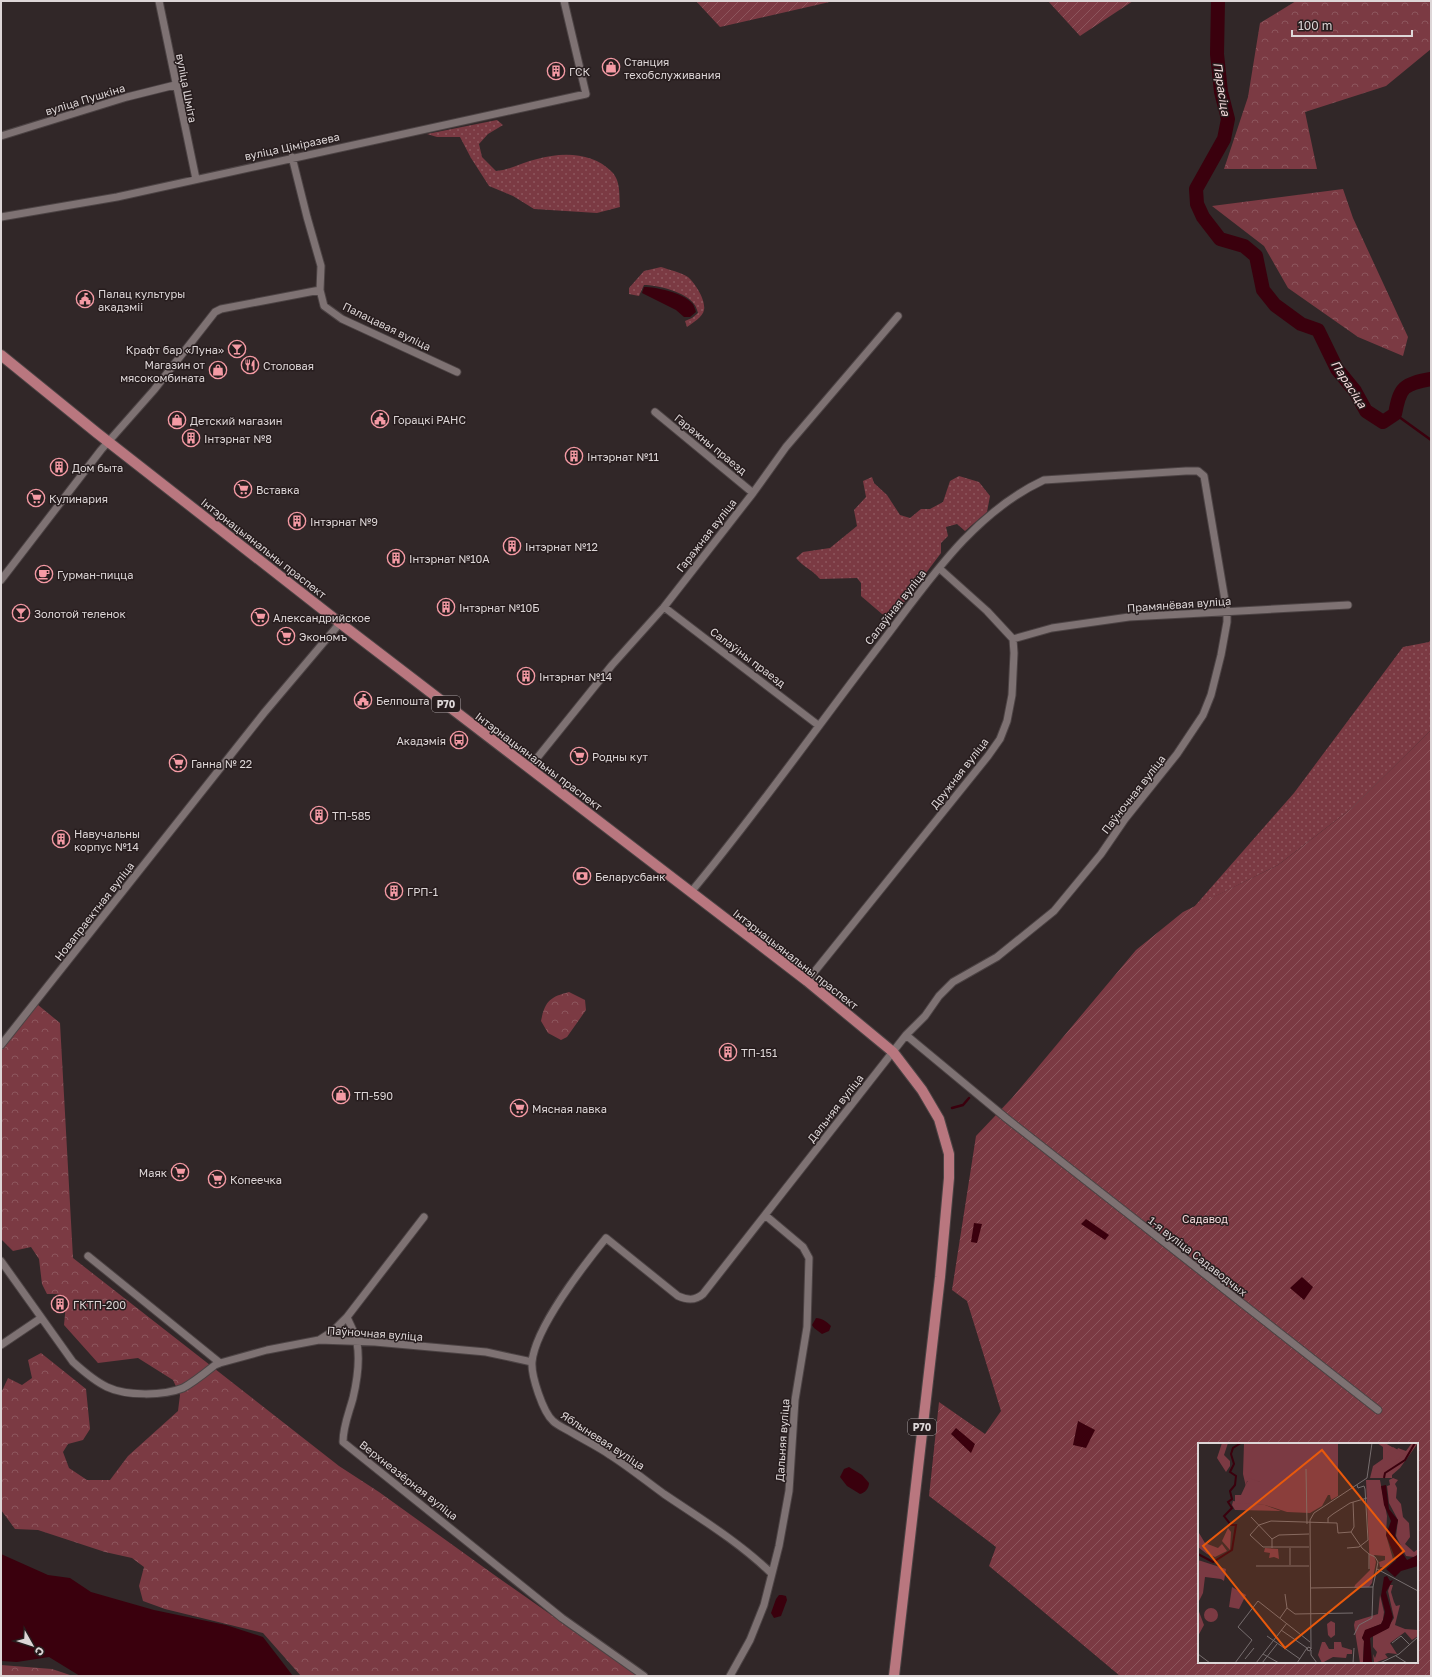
<svg xmlns="http://www.w3.org/2000/svg" width="1432" height="1677" font-family="'Golos Text',sans-serif">
<style>
.grass{fill:url(#grass-dots)}
.forest{fill:url(#forest-crowns)}
.garden{fill:url(#garden-furrows);fill-rule:evenodd}
.water{fill:#3a000d}
.lines{fill:none;stroke-linecap:round;stroke-linejoin:round}
.stream{stroke:#3a000d;stroke-width:2.5}
.river{stroke:#3a000d;stroke-width:14}
.minor-casing{stroke:#4c4344;stroke-width:9}
.primary-casing{stroke:#4c4344;stroke-width:12}
.minor{stroke:#7e7273;stroke-width:7}
.primary{stroke:#b9777f;stroke-width:10}
.labels{text-anchor:middle;dominant-baseline:central;stroke-width:3;stroke-linejoin:round;paint-order:stroke}
.shield{fill:#271d1e;stroke:#a69ea0;stroke-width:1}
.shield-label{font-size:10px;font-weight:bold;fill:#ddd6d7}
.poi-label{font-size:11px;fill:#ddd6d7;stroke:#271d1e;text-anchor:start}
.street-label{font-size:11px;fill:#ddd6d7;stroke:#271d1e}
.park-label{font-size:11px;fill:#f4d9db;stroke:#271d1e}
.water-label{font-size:12px;font-style:italic;fill:#f6dcdd;stroke:#271d1e}
.inset-river{fill:none;stroke:#3a000d;stroke-width:2}
.inset-road{fill:none;stroke:#766d6e;stroke-width:1}
.view{fill:#e8590c;fill-opacity:0.15;stroke:#e8590c;stroke-width:2}
.inset-edge{fill:none;stroke:#ddd6d7;stroke-width:2}
</style>
<defs>
<pattern id="grass-dots" width="8" height="8" patternUnits="userSpaceOnUse"><rect width="8" height="8" fill="#7b3a43"/><path d="M2 2h.1M6 6h.1" fill="none" stroke="#8d565d" stroke-width="1.8" stroke-linecap="round"/></pattern>
<pattern id="forest-crowns" width="20" height="18" patternUnits="userSpaceOnUse"><rect width="20" height="18" fill="#7b3a43"/><path d="M2 6a3 3 0 1 1 6 0M12 15a3 3 0 1 1 6 0" fill="none" stroke="#8d565d"/></pattern>
<pattern id="garden-furrows" width="10" height="10" patternUnits="userSpaceOnUse"><rect width="10" height="10" fill="#7b3a43"/><path d="M-1 1l2-2M0 10L10 0M9 11l2-2" fill="none" stroke="#8d565d"/></pattern>
</defs>
<rect width="100%" height="100%" fill="#312728"/>
<!-- grass -->
<path class="grass" d="M497,120L503,125L488,134L479,144L482,157L496,171C510,170 523,162 537,159C562,152 593,152 612,172C621,181 619,196 620,207L597,213L534,209L513,196L489,186L471,158L460,137H437L427,134Z
M661,267C670,270 680,272 688,277C695,283 706,300 704,310C703,317 692,323 687,327L685,321L692,318L698,313C697,310 696,306 694,304C686,292 657,285 644,285L639,296L629,294V288L644,271Z
M959,476L979,482L990,496L987,512L965,531L957,524L946,527L948,536L941,543V553L893,617L882,614L861,596V583L857,578L820,579C813,570 803,567 796,558L803,552L830,548L857,526L854,510L866,497L863,481L872,477L874,483L887,495L900,515L910,518L921,509H930L943,502L950,481Z
M1431,639V730L1352,808L1278,865L1194,907L1294,793L1403,647L1429,642Z"/>
<!-- forest -->
<path class="forest" d="M1296,1H1431V49L1386,86L1305,112L1317,169H1224L1248,97L1260,23Z
M1343,189L1353,218L1408,337L1403,356L1358,337L1288,288L1264,246L1212,206Z
M569,992L585,1000L586,1010L567,1037L561,1040L548,1033L541,1021C545,1001 550,997 569,992Z
M32,1000L60,1023L73,1258L339,1466L379,1492L493,1574L638,1676H301L263,1633L165,1609L143,1601L139,1586L144,1567L132,1558L105,1552L38,1530L15,1529L1,1510V1393L8,1378L22,1385L32,1378L28,1360L41,1353L86,1389L90,1429L83,1440L68,1444L63,1452L69,1468L87,1480H110L128,1456L178,1411L180,1395L173,1380L138,1358L98,1363L64,1325L66,1304L57,1294H47L42,1284L39,1259L31,1247L13,1251L1,1239V1044Z
M1,1665L52,1669L73,1676H1Z"/>
<!-- garden -->
<path class="garden" d="M696,1H834L720,27Z
M1048,1H1133L1080,36Z
M1431,730V1676H1120L989,1566L996,1547L929,1496L939,1402L985,1434L1001,1411L967,1301L952,1290L976,1136L1012,1098L1136,950L1183,912L1278,865L1352,808ZM1199,1444H1417V1662H1199Z"/>
<!-- water -->
<path class="water" d="M644,287C657,287 683,293 692,303C694,305 695,309 696,312L690,317H684L676,310L642,293Z
M1086,1219L1109,1235L1105,1240L1081,1224Z
M974,1223L982,1224L977,1243L971,1242Z
M1302,1277L1313,1287L1304,1300L1290,1288Z
M816,1318C822,1318 827,1322 831,1326L829,1331L822,1334L814,1328L812,1325Z
M1078,1421L1095,1430L1086,1448L1073,1445Z
M956,1428L975,1444L971,1453L951,1434Z
M849,1467L862,1475L869,1483C869,1488 865,1493 860,1494L847,1486L840,1477L844,1469Z
M1,1554L48,1575L70,1578L91,1592L154,1610L226,1625L263,1637L293,1676H80L49,1657L17,1662L1,1661Z
M779,1595H782L786,1596L787,1600L781,1616L774,1618L771,1613L776,1599Z"/>
<g class="lines">
<!-- stream -->
<path class="stream" d="M1395,414L1431,440
M952,1108L963,1105L969,1098"/>
<!-- river -->
<path class="river" d="M1218,1L1217,54L1221,92L1228,119L1224,139L1196,189L1197,204L1203,217L1220,239L1244,246L1256,256L1263,290L1275,305L1301,324L1318,330L1337,369L1355,391L1366,411L1383,422L1395,414C1400,387 1403,384 1431,379"/>
<defs>
<path id="minor" d="M159,1L196,179
M1,136L127,97L175,85
M292,157L307,217L321,266L320,290L324,306L342,319L457,372
M1,217L117,197L586,94L564,1
M655,412L753,493
M1,580L101,450L154,390L215,312L221,309L320,290
M664,607L818,725
M1013,639L1052,628L1129,617L1348,605
M529,768L612,665L664,607L753,493L786,447L898,316
M691,892C757,813 816,728 879,646C926,585 971,514 1044,480L1186,471H1198L1204,476L1227,612V622L1221,655L1211,695L1203,715L1177,754L1125,819L1101,854L1054,911L997,957L953,982L939,996L925,1016L906,1035L703,1294C695,1301 687,1300 678,1296L606,1238C584,1265 535,1328 532,1362C531,1376 543,1412 553,1421C557,1425 564,1428 569,1431C582,1439 597,1446 610,1455C629,1467 646,1481 664,1494C701,1519 739,1542 771,1573
M807,981L988,756L1000,739L1007,721L1012,695L1014,653L1013,639L987,611L939,568
M906,1035L1006,1118L1378,1410
M1,1045L264,713L340,623
M424,1217L347,1317C350,1325 356,1334 357,1343C360,1360 357,1381 353,1398C349,1413 343,1426 343,1442L562,1618L644,1676
M88,1256L220,1363L267,1350L319,1340L375,1342L486,1352L532,1362
M1,1261L73,1362C83,1371 94,1381 107,1387C126,1396 163,1396 183,1388C194,1382 205,1373 215,1365L220,1363
M319,1340L333,1331L347,1317
M1,1345L41,1318
M730,1676L750,1640L764,1605L779,1546L789,1491L795,1400L807,1327L809,1258L803,1247L765,1215"/>
<path id="primary" d="M1,355L97,433L340,623L807,981L893,1052L922,1090L939,1119L949,1154V1178L940,1277L894,1676"/>
</defs>
<!-- minor casing -->
<use href="#minor" class="minor-casing"/>
<!-- primary casing -->
<use href="#primary" class="primary-casing"/>
<!-- minor -->
<use href="#minor" class="minor"/>
<!-- primary -->
<use href="#primary" class="primary"/>
</g>
<!-- icons -->
<defs>
<symbol id="shop-ring" viewBox="-11 -11 22 22"><circle r="9.5" fill="#271d1e" stroke="#f49aa4" stroke-width="1.5"/><path d="M-5-2.5h2.3a2.7 3.5 0 0 1 5.4 0H5L5.5 6h-11ZM-1.5-2.5h3a1.5 2.3 0 0 0-3 0Z" fill="#f49aa4"/></symbol>
<symbol id="building-ring" viewBox="-11 -11 22 22"><circle r="9.5" fill="#271d1e" stroke="#f49aa4" stroke-width="1.5"/><path d="M-4-6H4V6H1V3H-1V6H-4ZM-2.5-4.3h1.7v1.8h-1.7ZM.8-4.3h1.7v1.8H.8ZM-2.5-1h1.7V.8h-1.7ZM.8-1h1.7V.8H.8Z" fill="#f49aa4"/></symbol>
<symbol id="civic-ring" viewBox="-11 -11 22 22"><circle r="9.5" fill="#271d1e" stroke="#f49aa4" stroke-width="1.5"/><path d="M-.6-6.5H3V-4.5H.6V-3L4-1V1h2V6H-6V1h2V-1L-.6-3ZM-1.2 2.5V6h2.4V2.5Z" fill="#f49aa4"/></symbol>
<symbol id="bar-ring" viewBox="-11 -11 22 22"><circle r="9.5" fill="#271d1e" stroke="#f49aa4" stroke-width="1.5"/><path d="M-6-5H6L.8 .8V4.5H3.5V6h-7V4.5H-.8V.8Z" fill="#f49aa4"/></symbol>
<symbol id="restaurant-ring" viewBox="-11 -11 22 22"><circle r="9.5" fill="#271d1e" stroke="#f49aa4" stroke-width="1.5"/><path d="M-5-6h1v4h1v-4h1v4h1v-4h1v5L-1.5 .5V6h-2V.5L-5-1ZM5-6V6H3V1.5H1.5Q1.5-4 5-6Z" fill="#f49aa4"/></symbol>
<symbol id="supermarket-ring" viewBox="-11 -11 22 22"><circle r="9.5" fill="#271d1e" stroke="#f49aa4" stroke-width="1.5"/><path d="M-6-5.5h2.5l.6 2H6L4.5 2H-2.5L-4.4-4H-6ZM-1.5 3.2a1.3 1.3 0 1 0 .1 0ZM3 3.2a1.3 1.3 0 1 0 .1 0Z" fill="#f49aa4"/></symbol>
<symbol id="cafe-ring" viewBox="-11 -11 22 22"><circle r="9.5" fill="#271d1e" stroke="#f49aa4" stroke-width="1.5"/><path d="M-5.5-4.5H6V0H3Q3 3.5 0 3.5H-2.5Q-5.5 3.5-5.5 0ZM3-3.2v2h1.7v-2ZM-6 4.5H4V6H-6Z" fill="#f49aa4"/></symbol>
<symbol id="bus-ring" viewBox="-11 -11 22 22"><circle r="9.5" fill="#271d1e" stroke="#f49aa4" stroke-width="1.5"/><path d="M-5-6H5V4H4V6H2V4H-2V6H-4V4H-5ZM-3.5-4V0h7V-4ZM-3.5 1.2v1.5H-2V1.2ZM2 1.2v1.5H3.5V1.2Z" fill="#f49aa4"/></symbol>
<symbol id="bank-ring" viewBox="-11 -11 22 22"><circle r="9.5" fill="#271d1e" stroke="#f49aa4" stroke-width="1.5"/><path d="M-6-4H6V4H-6ZM0-2.3a2.3 2.3 0 1 0 0 4.6a2.3 2.3 0 1 0 0-4.6Z" fill="#f49aa4"/></symbol>
</defs>
<g fill-rule="evenodd">
<use href="#shop-ring" x="601" y="57" width="20" height="20"/>
<use href="#building-ring" x="546" y="61" width="20" height="20"/>
<use href="#civic-ring" x="75" y="289" width="20" height="20"/>
<use href="#bar-ring" x="227" y="339" width="20" height="20"/>
<use href="#restaurant-ring" x="240" y="355" width="20" height="20"/>
<use href="#shop-ring" x="208" y="360" width="20" height="20"/>
<use href="#civic-ring" x="370" y="409" width="20" height="20"/>
<use href="#shop-ring" x="167" y="410" width="20" height="20"/>
<use href="#building-ring" x="181" y="428" width="20" height="20"/>
<use href="#building-ring" x="564" y="446" width="20" height="20"/>
<use href="#building-ring" x="49" y="457" width="20" height="20"/>
<use href="#supermarket-ring" x="233" y="479" width="20" height="20"/>
<use href="#supermarket-ring" x="26" y="488" width="20" height="20"/>
<use href="#building-ring" x="287" y="511" width="20" height="20"/>
<use href="#building-ring" x="502" y="536" width="20" height="20"/>
<use href="#building-ring" x="386" y="548" width="20" height="20"/>
<use href="#cafe-ring" x="34" y="564" width="20" height="20"/>
<use href="#building-ring" x="436" y="597" width="20" height="20"/>
<use href="#bar-ring" x="11" y="603" width="20" height="20"/>
<use href="#supermarket-ring" x="250" y="607" width="20" height="20"/>
<use href="#supermarket-ring" x="276" y="626" width="20" height="20"/>
<use href="#building-ring" x="516" y="666" width="20" height="20"/>
<use href="#civic-ring" x="353" y="690" width="20" height="20"/>
<use href="#bus-ring" x="449" y="730" width="20" height="20"/>
<use href="#supermarket-ring" x="569" y="746" width="20" height="20"/>
<use href="#supermarket-ring" x="168" y="753" width="20" height="20"/>
<use href="#building-ring" x="309" y="805" width="20" height="20"/>
<use href="#building-ring" x="51" y="829" width="20" height="20"/>
<use href="#bank-ring" x="572" y="866" width="20" height="20"/>
<use href="#building-ring" x="384" y="881" width="20" height="20"/>
<use href="#building-ring" x="718" y="1042" width="20" height="20"/>
<use href="#shop-ring" x="331" y="1085" width="20" height="20"/>
<use href="#supermarket-ring" x="509" y="1098" width="20" height="20"/>
<use href="#supermarket-ring" x="170" y="1162" width="20" height="20"/>
<use href="#supermarket-ring" x="207" y="1169" width="20" height="20"/>
<use href="#building-ring" x="50" y="1294" width="20" height="20"/>
</g>
<g class="labels">
<!-- shield labels -->
<g class="shield">
<rect x="432" y="696" width="28" height="16" rx="3"/>
<rect x="908" y="1419" width="28" height="16" rx="3"/>
</g>
<g class="shield-label">
<text x="446" y="704">Р70</text>
<text x="922" y="1427">Р70</text>
</g>
<!-- poi labels -->
<g class="poi-label">
<text x="624" y="61">Станция<tspan x="624" dy="13">техобслуживания</tspan></text>
<text x="569" y="71">ГСК</text>
<text x="98" y="293">Палац культуры<tspan x="98" dy="13">акадэміі</tspan></text>
<text x="224" y="349" text-anchor="end">Крафт бар «Луна»</text>
<text x="205" y="364" text-anchor="end">Магазин от<tspan x="205" dy="13">мясокомбината</tspan></text>
<text x="263" y="365">Столовая</text>
<text x="393" y="419">Горацкі РАНС</text>
<text x="190" y="420">Детский магазин</text>
<text x="204" y="438">Інтэрнат №8</text>
<text x="587" y="456">Інтэрнат №11</text>
<text x="72" y="467">Дом быта</text>
<text x="256" y="489">Вставка</text>
<text x="49" y="498">Кулинария</text>
<text x="310" y="521">Інтэрнат №9</text>
<text x="525" y="546">Інтэрнат №12</text>
<text x="409" y="558">Інтэрнат №10А</text>
<text x="57" y="574">Гурман-пицца</text>
<text x="459" y="607">Інтэрнат №10Б</text>
<text x="34" y="613">Золотой теленок</text>
<text x="273" y="617">Александрийское</text>
<text x="299" y="636">Экономъ</text>
<text x="539" y="676">Інтэрнат №14</text>
<text x="376" y="700">Белпошта</text>
<text x="446" y="740" text-anchor="end">Акадэмія</text>
<text x="592" y="756">Родны кут</text>
<text x="191" y="763">Ганна № 22</text>
<text x="332" y="815">ТП-585</text>
<text x="74" y="833">Навучальны<tspan x="74" dy="13">корпус №14</tspan></text>
<text x="595" y="876">Беларусбанк</text>
<text x="407" y="891">ГРП-1</text>
<text x="741" y="1052">ТП-151</text>
<text x="354" y="1095">ТП-590</text>
<text x="532" y="1108">Мясная лавка</text>
<text x="167" y="1172" text-anchor="end">Маяк</text>
<text x="230" y="1179">Копеечка</text>
<text x="73" y="1304">ГКТП-200</text>
</g>
<!-- street labels -->
<g class="street-label">
<text transform="translate(187 88) rotate(79)">вуліца Шміта</text>
<text transform="translate(85 99) rotate(-17)">вуліца Пушкіна</text>
<text transform="translate(292 146) rotate(-12)">вуліца Ціміразева</text>
<text transform="translate(387 326) rotate(26)">Палацавая вуліца</text>
<text transform="translate(711 444) rotate(39)">Гаражны праезд</text>
<text transform="translate(706 535) rotate(-52)">Гаражная вуліца</text>
<text transform="translate(264 548) rotate(38)">Інтэрнацыянальны праспект</text>
<text transform="translate(1179 604) rotate(-4)">Прамянёвая вуліца</text>
<text transform="translate(895 607) rotate(-52)">Салаўіная вуліца</text>
<text transform="translate(748 657) rotate(37)">Салаўіны праезд</text>
<text transform="translate(539 761) rotate(37)">Інтэрнацыянальны праспект</text>
<text transform="translate(959 773) rotate(-52)">Дружная вуліца</text>
<text transform="translate(1133 794) rotate(-52)">Паўночная вуліца</text>
<text transform="translate(94 911) rotate(-52)">Новапраектная вуліца</text>
<text transform="translate(796 959) rotate(38)">Інтэрнацыянальны праспект</text>
<text transform="translate(835 1108) rotate(-52)">Дальняя вуліца</text>
<text transform="translate(1198 1256) rotate(38)">1-я вуліца Садаводчых</text>
<text transform="translate(375 1333) rotate(4)">Паўночная вуліца</text>
<text transform="translate(603 1440) rotate(33)">Яблыневая вуліца</text>
<text transform="translate(782 1440) rotate(-86)">Дальняя вуліца</text>
<text transform="translate(409 1480) rotate(38)">Верхнеазёрная вуліца</text>
</g>
<!-- park labels -->
<g class="park-label">
<text x="1205" y="1218">Садавод</text>
</g>
<!-- water labels -->
<g class="water-label">
<text transform="translate(1222 89) rotate(81)">Парасіца</text>
<text transform="translate(1349 384) rotate(57)">Парасіца</text>
</g>
</g>
<!-- overview -->
<g transform="translate(1198 1443)">
<rect width="220" height="220" fill="#312728"/>
<path d="M35,58L67,62L83,68L37,67L34,62ZM67,105L80,106L81,116L76,114L71,115L72,110L66,109Z" fill="#7b3a43"/>
<path d="M24,0H30L26,12L32,18V23L28,29L19,15ZM46,0H62V39L49,38L48,44L45,31ZM179,0H187L206,11L199,7L200,5L208,8L214,0H220L202,25L194,32V35H172L175,23L185,16V4ZM195,35L200,37L197,41L199,45L198,55L203,61L205,74L211,80L212,94L207,101L216,109L220,106V111L216,114L208,113L198,93L200,77L191,60L189,43L192,42L191,37ZM168,37H182L189,73L188,92L195,116L186,124H182L181,119L187,117V113L176,112L178,119L174,140L171,144L156,145L157,142L172,127ZM30,85L33,89L32,107L24,98ZM1,90L7,100L20,105L24,101L29,108L17,114L9,111L0,104ZM192,142H195L193,149L196,159L198,163L202,162L197,182L207,186L220,187V193L214,197L207,189L192,200L199,211L190,210L187,211L190,215L179,219H176L175,211L177,215L179,209L175,204V192L189,186L196,175L190,148Z" fill="#7b3a43"/>
<path d="M195,4L207,11L196,19L188,11ZM6 172a7 7 0 1 1 14 0a7 7 0 1 1-14 0Z" fill="#7b3a43"/>
<path d="M182,152L186,169L185,177L183,181L168,187L164,195L166,198L165,220H162L156,182L157,178L180,171ZM133,178L137,180V192L133,195L130,192L129,181ZM124,199H127L131,206H136V199H143L144,204L154,207V211H149L148,215L135,214L124,220L120,212Z" fill="#7b3a43"/>
<path d="M62,0H140V53L133,57L132,52H130L124,63L112,70L89,69L67,62L37,60V52H43L51,35L62,39ZM0,117L28,126L26,138L23,136L7,134L5,150L0,160ZM34,144L48,152L41,166L31,164ZM0,166L6,182L0,193Z" fill="#7b3a43"/>
<path d="M188,42L191,66L200,77L197,92L202,106L209,117L220,112V123L203,128L197,134L188,126L198,117L188,92L193,78L186,62L183,43ZM189,133L192,138L195,137L188,149L195,174L191,185L172,195L174,219L165,220L166,198L164,195L167,187L183,181L185,177L187,169L183,153L186,134Z" fill="#3a000d"/>
<path class="inset-river" d="M186,35L187,30L207,17L217,0M0,111L15,119L34,107L38,82H33L26,73L34,65L30,59L34,56L32,48L37,42L38,33L32,29L36,21L33,11L35,5L43,0"/>
<path class="inset-road" d="M108,26L109,81M53,74L74,96M130,80V75L135,71L152,60L169,55M153,89L164,105L171,111V126M111,104H65L52,92L61,82L73,78L139,80L140,90L153,89L156,84L155,59M74,105V96L81,92L111,91M92,105V122M149,105L161,104L170,97L167,46L166,43L160,45L159,42M58,123H111M179,126L220,148M112,145L175,144M87,151L89,165M89,165L97,171L155,170M82,175L89,165M83,187L109,205M156,192L161,182L174,175L175,144L180,119L177,114L171,111M69,193L102,216M194,200L203,193L212,202M110,204L113,205L112,208L109,207ZM113,206L112,77L116,70L169,35L174,0M113,207V212L119,220M0,211L12,220M65,211L81,220M198,213L209,220M47,216L56,205M37,220L54,197L40,184L60,158L112,199M58,220L89,180M64,220L79,201M99,220L109,205M155,220L156,205M182,220L201,211L220,194"/>
<path class="view" d="M124,7L206,108L87,205L5,103Z"/>
<rect width="220" height="220" class="inset-edge"/>
</g>
<!-- border -->
<rect width="1432" height="1677" fill="none" stroke="#ddd6d7" stroke-width="4"/>
<!-- north arrow -->
<g transform="translate(32 1645) rotate(129)" stroke="#271d1e" stroke-width="3" paint-order="stroke">
<path d="M0-3L7 15L0 10L-7 15Z" fill="#ddd6d7"/>
<text y="-6" font-size="11" font-weight="bold" text-anchor="middle" fill="#ddd6d7">С</text>
</g>
<!-- scale -->
<path d="M1292 30v6h120v-6" fill="none" stroke="#ddd6d7" stroke-width="2"/>
<text x="1298" y="30" font-size="12" fill="#ddd6d7" stroke="#271d1e" stroke-width="3" paint-order="stroke">100 m</text>
</svg>
